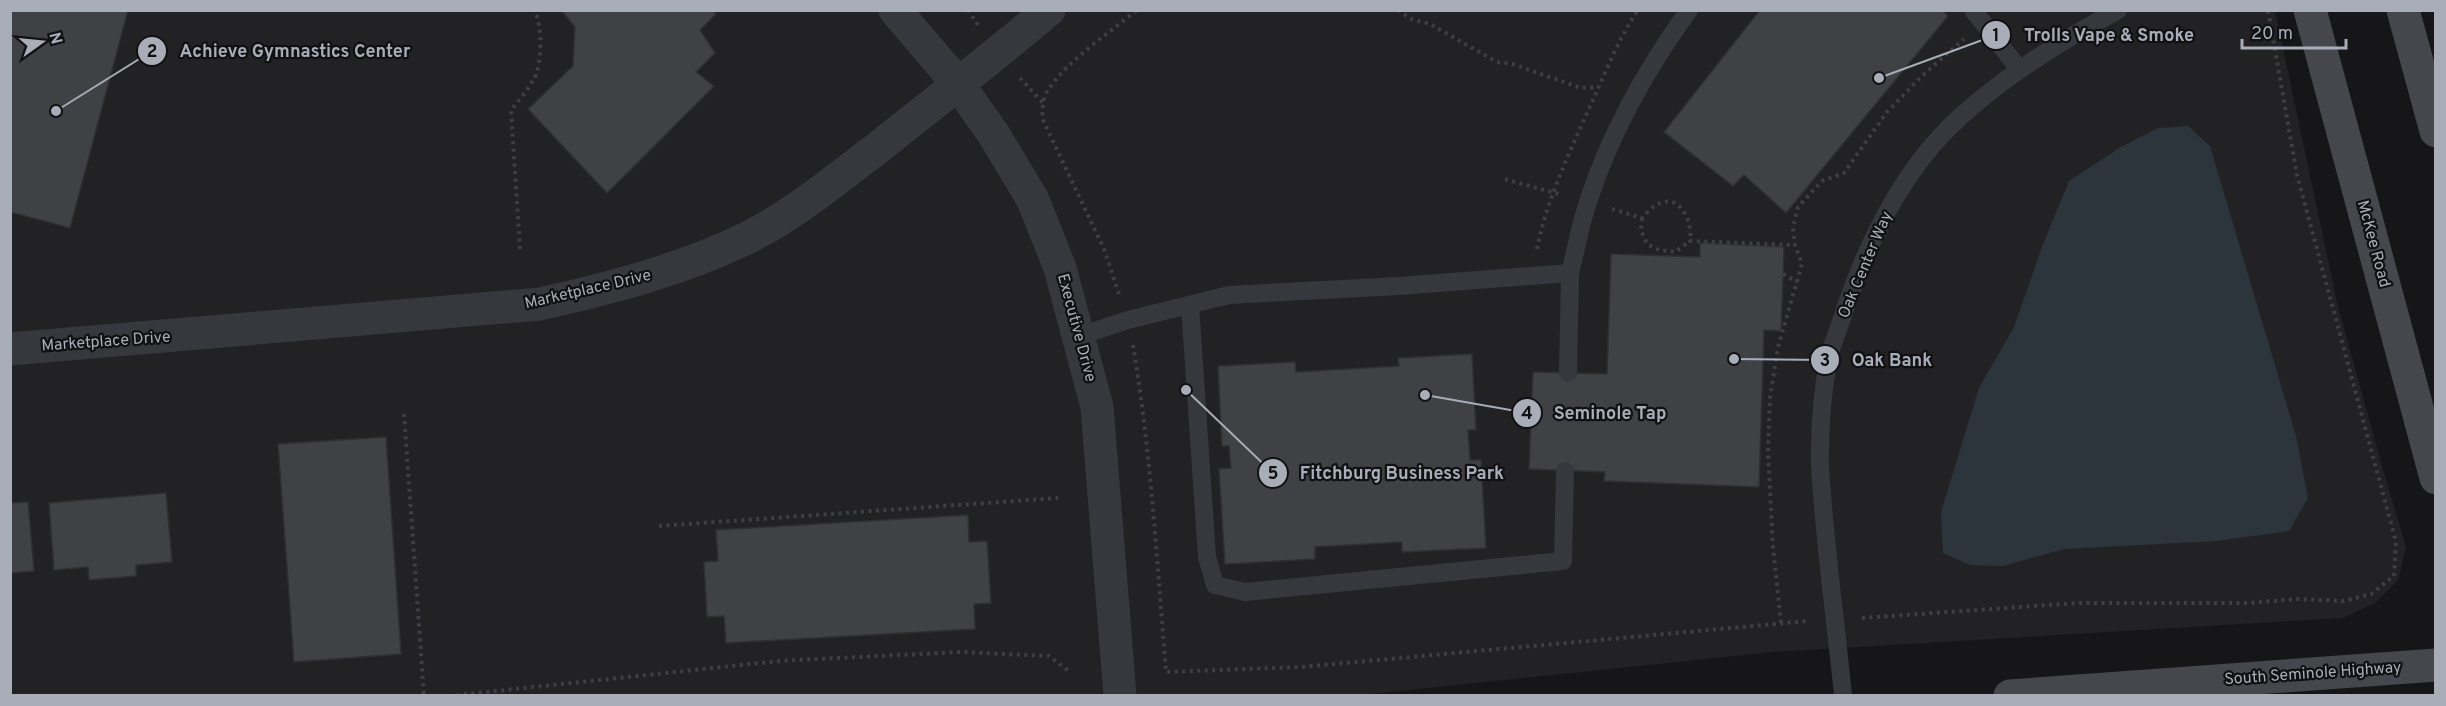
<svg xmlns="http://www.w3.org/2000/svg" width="2446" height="706" font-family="Overpass,sans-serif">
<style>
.built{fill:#222225}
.water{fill:#2c353c}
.building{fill:#404145;stroke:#303034;stroke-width:1.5}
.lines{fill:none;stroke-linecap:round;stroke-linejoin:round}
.path{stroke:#3d3f44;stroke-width:4;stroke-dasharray:3 4.5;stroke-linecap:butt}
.lane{stroke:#37383d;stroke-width:18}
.street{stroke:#37383d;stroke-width:33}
.secondary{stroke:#45474d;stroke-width:33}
.labels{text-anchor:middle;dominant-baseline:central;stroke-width:4.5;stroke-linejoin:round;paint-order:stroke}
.street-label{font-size:16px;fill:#a8adb8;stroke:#111113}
.leader{fill:none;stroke:#a8adb8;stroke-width:2}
.callout-dot{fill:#a8adb8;stroke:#111113;stroke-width:2}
.mark-label{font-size:18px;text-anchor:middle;font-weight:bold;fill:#111}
.callout-label{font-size:18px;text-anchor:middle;font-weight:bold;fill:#a8adb8;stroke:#111113;stroke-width:4.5;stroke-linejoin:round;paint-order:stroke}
</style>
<rect width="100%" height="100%" fill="#161618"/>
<!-- built -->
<path class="built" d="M10,11H2275L2338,307L2384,473L2406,547L2398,580L2375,603L2343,618L1772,652L1362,695H11Z"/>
<!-- water -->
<path class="water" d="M2188,126L2210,146L2296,436L2308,498L2289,531L2217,541L2064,549L2003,566L1970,565L1943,553L1941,512L1979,388L2014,327L2043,244L2069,181L2121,147L2158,128Z"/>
<!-- building -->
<path class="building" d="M10,10H128L70,228L10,212Z
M561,10H713L716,14L700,30L715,53L696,72L714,86L607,193L528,109L573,66L575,27Z
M1760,10H1942L1948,16L1786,213L1744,175L1733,186L1664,132Z
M1700,243L1784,247L1781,331L1764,330L1759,487L1604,481L1605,472L1529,469L1533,372L1607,374L1611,254L1700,257Z
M1472,354L1476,430H1468L1470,460H1481L1486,548L1402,552V542L1315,547V559L1225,564L1219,469L1231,468L1229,446H1222L1218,366L1295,362L1296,372L1399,366L1398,358Z
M386,437L401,654L294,662L278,444Z
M166,493L172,562L136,565V576L89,580L88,567L54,570L49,503Z
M28,502L34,571L10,573V503Z
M968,515L969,542L987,541L991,603L974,604L975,629L726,643L724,616L707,617L704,562L718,561L716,530Z"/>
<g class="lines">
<!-- path -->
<path class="path" d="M968,10L978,25
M1398,10L1411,19L1430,24L1497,62L1512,64L1581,88L1598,87
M1020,78L1043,103
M1505,179L1562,195
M1612,209L1642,218C1646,214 1651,208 1656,205C1680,191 1693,222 1690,241L1795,245
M1642,218L1641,230L1647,244L1659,250L1675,252L1690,241
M520,249L511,110C519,100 528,90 534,79C542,65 543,24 534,10
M1537,249C1547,198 1571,149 1592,102C1606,71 1619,38 1638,10
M1783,274L1797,282
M1119,294L1104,249L1042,118C1043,108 1042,99 1048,90C1066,62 1110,32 1137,10
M1133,345C1151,453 1157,563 1166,672L1301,667L1808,621
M404,414L424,696
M659,526L1058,498
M1862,618L2078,603H2247L2298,599L2344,601L2371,594L2394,576L2396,542L2297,175L2268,10
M1781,623L1773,547L1768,451L1770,398L1778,347L1802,264L1795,245L1793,228L1798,207L1822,181L1844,173L1887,112L1922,76L1964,39
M449,696L779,661L960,652L1049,656L1070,672"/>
<!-- lane -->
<path class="lane" d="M1973,10L2019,69
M1190,305L1207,557L1215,585L1245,592L1563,561L1565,471
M1079,336L1128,320L1229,295L1399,286L1570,273C1576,250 1580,225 1588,202C1610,134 1647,68 1689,10
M1568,373L1570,273
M1843,696C1837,632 1828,569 1823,506C1822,488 1819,470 1820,452C1820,420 1823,388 1829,357C1832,344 1838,331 1842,318C1866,245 1902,169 1960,117C2009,73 2061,41 2118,10"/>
<!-- street -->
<path class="street" d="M895,10L959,85L994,135L1033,200L1060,268L1097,407L1120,696
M10,349L540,304C611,288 681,270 747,238C793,215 834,181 875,150C933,104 992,58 1049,10"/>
<!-- secondary -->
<path class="secondary" d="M2310,10L2436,478
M2403,10L2436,131
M2010,696L2436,665"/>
</g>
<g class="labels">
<!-- street labels -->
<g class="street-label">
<text transform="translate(2373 244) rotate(75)">McKee Road</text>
<text transform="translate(1866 265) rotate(-67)">Oak Center Way</text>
<text transform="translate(588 290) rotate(-13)">Marketplace Drive</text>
<text transform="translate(1076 328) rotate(75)">Executive Drive</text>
<text transform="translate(106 342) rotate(-4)">Marketplace Drive</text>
<text transform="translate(2313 674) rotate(-4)">South Seminole Highway</text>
</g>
</g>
<!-- callouts -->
<path class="leader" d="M1879 78L1996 35M56 111L152 51M1734 359L1825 360M1425 395L1527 413M1186 390L1273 473"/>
<g class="callout-dot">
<circle cx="1879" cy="78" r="6"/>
<circle cx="56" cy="111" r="6"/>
<circle cx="1734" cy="359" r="6"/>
<circle cx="1425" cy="395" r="6"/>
<circle cx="1186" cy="390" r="6"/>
<circle cx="1996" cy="35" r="15"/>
<circle cx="152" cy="51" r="15"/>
<circle cx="1825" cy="360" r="15"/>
<circle cx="1527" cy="413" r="15"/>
<circle cx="1273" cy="473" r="15"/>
</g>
<g class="mark-label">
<text x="1996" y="41">1</text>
<text x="152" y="57">2</text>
<text x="1825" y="366">3</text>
<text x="1527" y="419">4</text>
<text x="1273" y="479">5</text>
</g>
<g class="callout-label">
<text x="2109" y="41">Trolls Vape &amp; Smoke</text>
<text x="295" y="57">Achieve Gymnastics Center</text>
<text x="1892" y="366">Oak Bank</text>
<text x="1610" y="419">Seminole Tap</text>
<text x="1402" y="479">Fitchburg Business Park</text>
</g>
<!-- border -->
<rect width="2446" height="706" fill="none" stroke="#a8adb8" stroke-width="24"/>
<!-- north arrow -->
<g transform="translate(42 42) rotate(75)" stroke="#111113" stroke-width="4.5" paint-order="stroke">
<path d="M0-4.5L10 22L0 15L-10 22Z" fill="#a8adb8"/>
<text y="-9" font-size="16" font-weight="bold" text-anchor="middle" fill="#a8adb8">N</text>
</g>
<!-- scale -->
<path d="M2242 39v9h104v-9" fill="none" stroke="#a8adb8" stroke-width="3"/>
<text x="2251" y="39" font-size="18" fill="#a8adb8" stroke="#111113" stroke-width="4.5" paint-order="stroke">20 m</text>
</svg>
